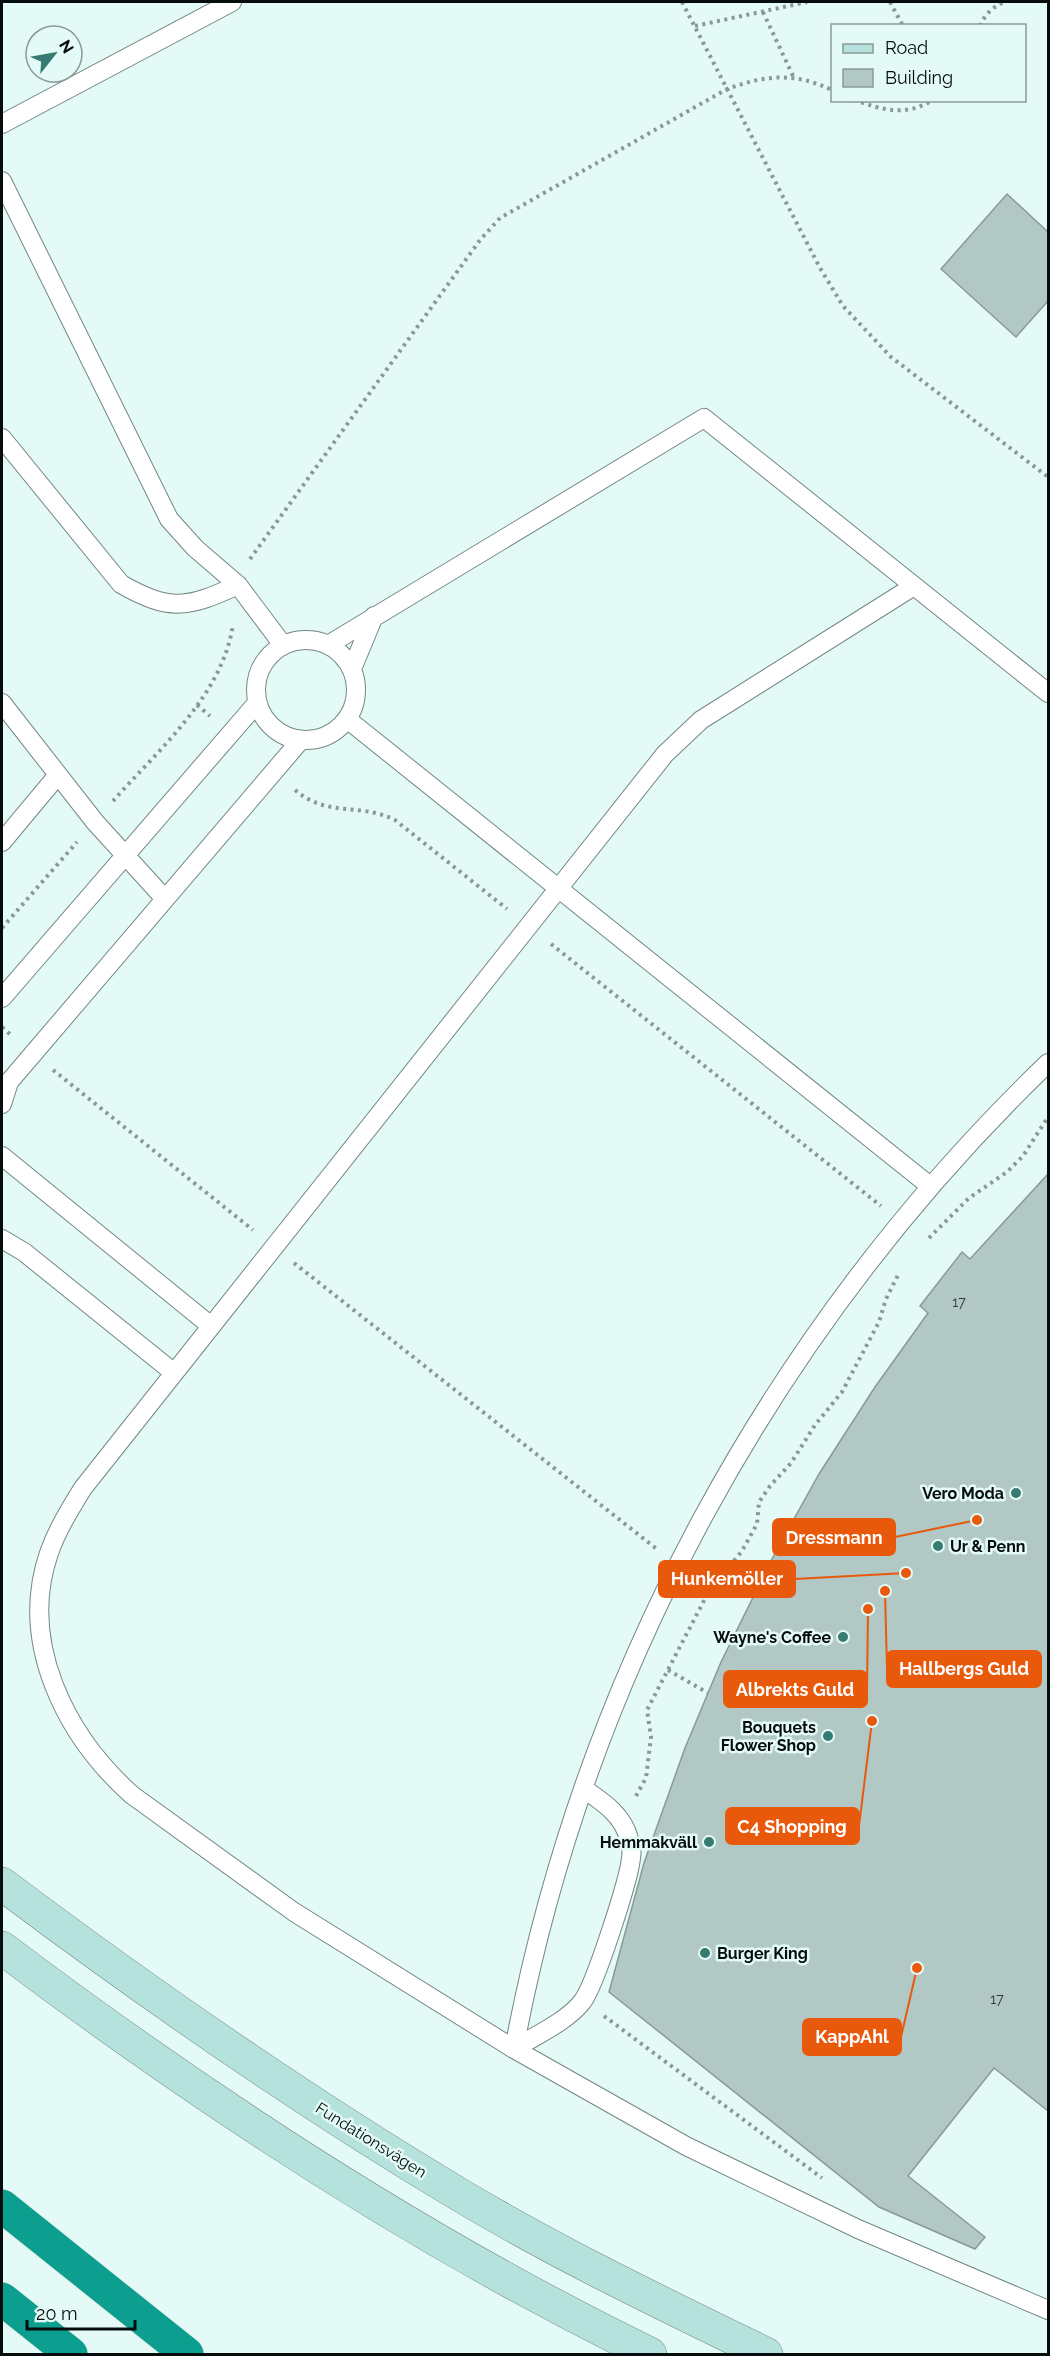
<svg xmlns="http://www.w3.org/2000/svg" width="1050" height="2356" font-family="Raleway,sans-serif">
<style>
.building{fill:#b2c8c4;stroke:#879c98;stroke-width:1.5}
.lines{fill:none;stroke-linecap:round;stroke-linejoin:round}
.service-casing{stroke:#738783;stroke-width:20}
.secondary-casing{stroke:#738783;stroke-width:34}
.motorway-casing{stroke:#d7d8d8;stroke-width:34}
.path{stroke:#899996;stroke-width:4;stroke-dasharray:3 4.5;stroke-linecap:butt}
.service{stroke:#fff;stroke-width:18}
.secondary{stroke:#b6e2dd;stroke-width:33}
.motorway{stroke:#0c9f8f;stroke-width:33}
.poi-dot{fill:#367b71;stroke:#e4faf6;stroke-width:2}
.labels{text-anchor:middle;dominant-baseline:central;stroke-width:5;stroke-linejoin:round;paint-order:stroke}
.number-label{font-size:14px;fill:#313c3a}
.poi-label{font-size:16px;font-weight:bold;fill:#060d0c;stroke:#e4faf6;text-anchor:end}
.street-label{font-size:16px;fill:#060d0c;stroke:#e4faf6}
.leader{fill:none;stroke:#e8590c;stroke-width:2}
.callout-dot{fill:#e8590c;stroke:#e4faf6;stroke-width:2}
.callout{fill:#e8590c;stroke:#e8590c;stroke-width:2}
.callout-label{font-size:18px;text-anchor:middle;font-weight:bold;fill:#fff}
</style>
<rect width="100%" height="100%" fill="#e4faf6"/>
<!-- building -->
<path class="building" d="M1007,194L1048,232V301L1016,337L941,269Z
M1048,1174V2111L994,2068L908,2176L985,2237L975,2249L879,2207L609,1992L644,1863L685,1748L721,1662L774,1555L819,1474L875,1387L928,1313L920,1306L962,1252L970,1259Z"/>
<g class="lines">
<defs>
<path id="service" d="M2,124L232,2
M2,181L169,519L195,548L238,585L283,645
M2,438L121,584C170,612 188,608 238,585
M914,586L701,720L665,754L83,1488C70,1509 57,1530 49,1553C18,1643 66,1736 132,1795L294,1912L514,2049L686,2146L858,2229L1048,2310
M256 690a50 50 0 1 1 100 0a50 50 0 1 1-100 0Z
M328,645L704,418L1048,693
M352,669L374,616
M2,703L95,822L165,899
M347,719L930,1186
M2,842L57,776
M2,998L257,703
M2,1104L9,1082L300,741
M2,1156L211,1326
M2,1239L24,1252L173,1372
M514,2049C584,1674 774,1327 1048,1063
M514,2049C536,2035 566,2022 582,2002C595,1986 629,1879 631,1858C632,1852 631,1844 629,1839C623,1815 603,1802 584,1789"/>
<path id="secondary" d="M2,1884C150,1995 301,2100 460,2195C559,2254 663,2304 766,2354
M2,1948C205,2101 420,2242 650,2354"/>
<path id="motorway" d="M2,2206L187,2354
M2,2299L71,2354"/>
</defs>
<!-- service casing -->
<use href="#service" class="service-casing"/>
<!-- secondary casing -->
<use href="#secondary" class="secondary-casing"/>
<!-- motorway casing -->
<use href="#motorway" class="motorway-casing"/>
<!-- path -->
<path class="path" d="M682,2L820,268L843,306L891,357L1048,477
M890,2L903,26
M763,12L794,78
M695,26L807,2
M980,26C985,14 993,7 1004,2
M854,100C884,110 904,117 933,100
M250,559L480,240L500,218L727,89C766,75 794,72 832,90
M197,705L210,716
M295,790C328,818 359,802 395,820L507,909
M113,801C159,749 223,695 233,624
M2,928L77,842
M551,944L881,1206
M2,1027L12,1036
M53,1070L253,1230
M929,1238L969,1198L1007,1172L1023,1156L1048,1117
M294,1263L658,1550
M668,1670L708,1693
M636,1796L646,1778L651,1737L647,1710L709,1591L742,1551L757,1524L759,1502L770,1486L791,1463L815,1425L842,1392L879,1322L886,1299L899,1273
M604,2016L822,2178"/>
<!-- service -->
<use href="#service" class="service"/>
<!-- secondary -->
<use href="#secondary" class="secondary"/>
<!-- motorway -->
<use href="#motorway" class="motorway"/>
</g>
<!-- markers -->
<g class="poi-dot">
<circle cx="1016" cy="1493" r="6"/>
<circle cx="938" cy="1546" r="6"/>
<circle cx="843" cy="1637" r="6"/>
<circle cx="828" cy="1736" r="6"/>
<circle cx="709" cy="1842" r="6"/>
<circle cx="705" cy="1953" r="6"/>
</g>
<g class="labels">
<!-- number labels -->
<g class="number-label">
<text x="959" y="1302">17</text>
<text x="997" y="1999">17</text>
</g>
<!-- poi labels -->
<g class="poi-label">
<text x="1004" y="1493">Vero Moda</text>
<text x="950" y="1546" text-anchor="start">Ur &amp; Penn</text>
<text x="831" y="1637">Wayne's Coffee</text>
<text x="816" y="1727">Bouquets<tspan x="816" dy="18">Flower Shop</tspan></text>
<text x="697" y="1842">Hemmakväll</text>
<text x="717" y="1953" text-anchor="start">Burger King</text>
</g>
<!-- street labels -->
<g class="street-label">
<text transform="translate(371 2140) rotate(32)">Fundationsvägen</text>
</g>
</g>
<!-- callouts -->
<path class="leader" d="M977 1520L895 1537M906 1573L795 1579M885 1591L887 1669M868 1609L867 1689M872 1721L859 1826M917 1968L901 2037"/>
<g class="callout-dot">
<circle cx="977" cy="1520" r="6"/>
<circle cx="906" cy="1573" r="6"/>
<circle cx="885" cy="1591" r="6"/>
<circle cx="868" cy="1609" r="6"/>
<circle cx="872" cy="1721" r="6"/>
<circle cx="917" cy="1968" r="6"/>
</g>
<g class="callout">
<rect x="773" y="1519" width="122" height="36" rx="6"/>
<rect x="659" y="1561" width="136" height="36" rx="6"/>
<rect x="887" y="1651" width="154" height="36" rx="6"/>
<rect x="724" y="1671" width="143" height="36" rx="6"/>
<rect x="726" y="1808" width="133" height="36" rx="6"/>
<rect x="803" y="2019" width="98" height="36" rx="6"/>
</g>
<g class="callout-label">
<text x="834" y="1544">Dressmann</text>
<text x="727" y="1585">Hunkemöller</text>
<text x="964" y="1675">Hallbergs Guld</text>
<text x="795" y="1696">Albrekts Guld</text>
<text x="792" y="1833">C4 Shopping</text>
<text x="852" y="2043">KappAhl</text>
</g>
<!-- border -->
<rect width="1050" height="2356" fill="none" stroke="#060d0c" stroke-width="6"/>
<!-- legend -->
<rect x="831" y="24" width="195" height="78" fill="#e4faf6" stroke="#8b9b98" stroke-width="1.5"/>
<rect x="843" y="44" width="30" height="9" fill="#b6e2dd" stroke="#8b9b98" stroke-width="1.5"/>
<text x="885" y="54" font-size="18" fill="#060d0c">Road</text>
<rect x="843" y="69" width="30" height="18" fill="#b2c8c4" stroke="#8b9b98" stroke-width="1.5"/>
<text x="885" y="84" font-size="18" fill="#060d0c">Building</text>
<!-- north arrow -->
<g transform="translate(54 54) rotate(59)"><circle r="28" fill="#e4faf6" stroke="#8b9b98" stroke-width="1.5"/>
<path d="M0-4.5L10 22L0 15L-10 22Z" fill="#367b71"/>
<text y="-9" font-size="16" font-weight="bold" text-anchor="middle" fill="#060d0c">N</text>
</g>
<!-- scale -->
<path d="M27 2320v9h108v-9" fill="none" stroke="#060d0c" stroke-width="3"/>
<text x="36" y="2320" font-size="18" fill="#060d0c" stroke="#e4faf6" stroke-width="4.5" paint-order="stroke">20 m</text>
</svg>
